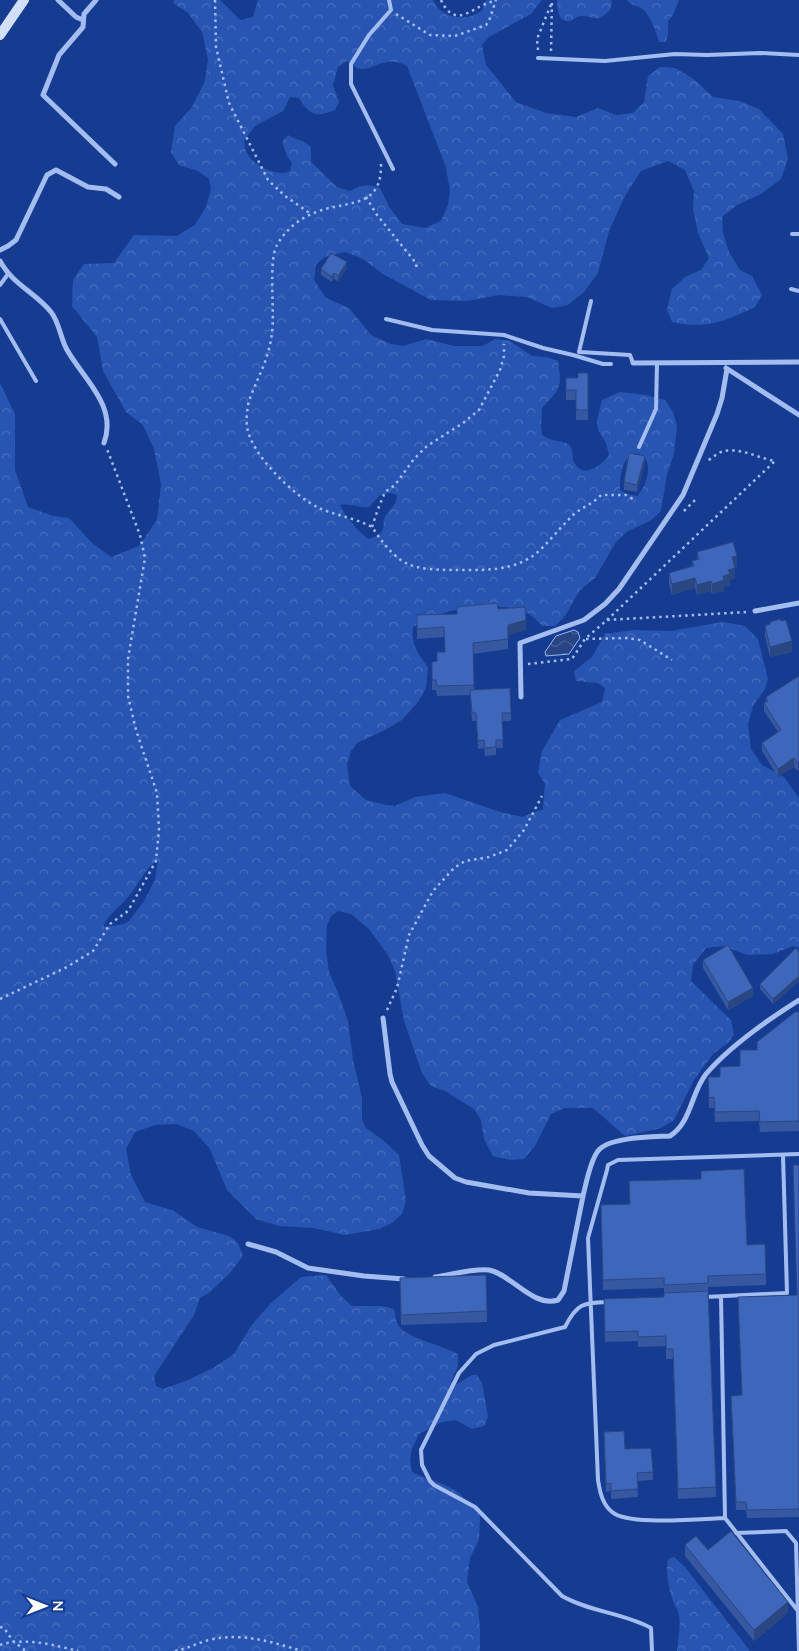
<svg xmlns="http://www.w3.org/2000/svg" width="799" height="1651" font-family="Lato,sans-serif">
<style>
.forest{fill:url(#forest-crowns);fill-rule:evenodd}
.water{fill:url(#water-waves);stroke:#96b6f3}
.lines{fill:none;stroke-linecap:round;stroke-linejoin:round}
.path{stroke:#a4bdf1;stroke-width:2.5;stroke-dasharray:2.5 4;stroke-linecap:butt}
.lane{stroke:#a4bdf1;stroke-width:4}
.street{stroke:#a4bdf1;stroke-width:5}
.secondary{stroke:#d2dffb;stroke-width:10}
.wall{fill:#3558a0}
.shaded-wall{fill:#2b4782}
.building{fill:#3e66ba;stroke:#2b4782}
</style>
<defs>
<pattern id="forest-crowns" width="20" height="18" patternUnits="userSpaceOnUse" patternTransform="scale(1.25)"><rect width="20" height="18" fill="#2855b1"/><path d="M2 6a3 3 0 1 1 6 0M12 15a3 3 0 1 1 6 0" fill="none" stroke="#486ebd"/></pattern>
<pattern id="water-waves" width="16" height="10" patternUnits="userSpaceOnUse" patternTransform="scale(1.25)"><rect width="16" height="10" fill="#284485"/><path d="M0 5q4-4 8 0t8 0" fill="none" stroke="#486097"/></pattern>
</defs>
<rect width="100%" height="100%" fill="#163c92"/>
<!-- forest -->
<path class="forest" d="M174,0H220L240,20L253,17L258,0H433C438,13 453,19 467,17C472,16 477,13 482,11L486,0H542L531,14L489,37L482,45L486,65L516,102L546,113L576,117L598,108L616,115L633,113L644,102L648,76L660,67L675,68L695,80L713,97L739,101L759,109L783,134L788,159L781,179L761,194L737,205L722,217L723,233L729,252L740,270L752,276L762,295L755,307C726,321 704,330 672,322L667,309L672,289L685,277L701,270L709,258L698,233L693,209L694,191L685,170L668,161L641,171L625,196L609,231L598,273L584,292L568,305L552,308L527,297L499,295L467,301L431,300L383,274L363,259L345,252L325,257L316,264L314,280L326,298L349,308L371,335L391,344L404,346L426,339L454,346H483L495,339L510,341L532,356L546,357L558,361C562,387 561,388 542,408L541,426L542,435C545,437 549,439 553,440C558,442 563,441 568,444C575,450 571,455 574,462C583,480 602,465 609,455L606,443L598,430L597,420L602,400L620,392L646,395L665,400L673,412L677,426L674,454L667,474L661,511L650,521L628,531L616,542L595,578L580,590L565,616L555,626H542C536,619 528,611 517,609C483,602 443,608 413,627C411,645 417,652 428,667L426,688L418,702L402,720L383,731L357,743L351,751L347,764L350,786L366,800L386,805L395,806L415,797L445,793L500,812L522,817L543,809L545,784L538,773L542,751L560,720L602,702L605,688L598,683L576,681L574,671L592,657L605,634L634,630L671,631L723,622L745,626L758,639L768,679L765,689L753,706L748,724L751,749L762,765L784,777L799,798V948L793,946L773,954L747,955L724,946L706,948L693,965L691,981L731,1020L734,1034L729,1042L713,1054L694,1080L674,1120L661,1128L625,1136L593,1108H565L551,1114L535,1146L524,1159L510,1160L493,1156L484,1139L481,1120L474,1109L445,1091L431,1086L422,1073L404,1021L395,971L388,955L369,929L351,914L338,911L331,916L327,925L326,950L329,972L338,993L348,1021L353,1060L362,1098V1120L366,1128L383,1140L399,1155L406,1201L402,1214L392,1223L379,1229L345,1235L314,1228L279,1226L256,1219L227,1190L210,1149L194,1131L176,1124L155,1125L135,1132L126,1149L131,1175L145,1202L174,1211L197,1227L229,1236L238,1243L243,1256L229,1274L210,1292L200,1298L194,1315L154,1376L156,1386L163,1389L188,1380L213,1368L234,1354L251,1326L270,1304L301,1277L326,1275L340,1295L352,1306H382L394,1309C395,1314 396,1321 398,1325C406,1338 444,1346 458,1354V1366L451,1382L457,1384L472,1375H477L482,1383L488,1417L484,1426L472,1429L456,1420L442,1422L419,1434L412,1449L410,1460L412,1472C423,1478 434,1480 445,1485C461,1492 470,1504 480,1516L479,1540L470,1558L467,1582L478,1607L480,1628V1651H0V383L15,414V470L28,507L53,516L69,518L92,543L111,557L139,546L157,520L161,484L154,449L143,425L126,412L103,371L97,337L72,306L73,280L84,264L114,263L134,235L177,236L195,225L206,207L211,189L209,179L198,171L179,165L171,152L175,126L192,107L205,81L208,59L202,32L188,13L173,3ZM347,61C350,63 354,66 357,68C370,74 384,53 407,66L446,167L450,191L448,205L441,221L425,228L402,224L390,208L380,188C368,184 361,185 350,191L337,187L311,162V147C304,140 296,140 288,135L282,142L287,156L292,163L290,171C276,178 248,163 245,148C244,145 245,142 244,140L255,126L283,111L290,97L299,98C309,115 316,118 335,110L339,102L333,85L338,67ZM635,453C656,456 648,485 637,496L627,494L620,490C620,477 621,459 635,453ZM391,493L397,495C397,507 388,509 384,519C383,523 384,528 382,531C379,536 373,538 368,539C357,530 346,518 340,505C350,503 359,508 369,507L380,495ZM158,860L155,880L144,901L129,921L124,924L104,927C104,918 122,905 128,897C138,886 145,868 158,860Z
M557,0H611L612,3L610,10C596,24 596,16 581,16C575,16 575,20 570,21C558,23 557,8 557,0Z
M627,0H679L673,15L668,21V34L666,42H659C657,33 649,12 641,8C635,5 631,5 627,0Z
M674,1557L685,1567L750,1651H677C678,1639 681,1628 679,1616C679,1611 675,1606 673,1601C669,1588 665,1573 668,1559Z"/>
<!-- water -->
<path class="water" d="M574,630L578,632L580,638L569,654L546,656L545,652L556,636Z"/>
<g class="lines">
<!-- path -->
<path class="path" d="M215,0L216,47L229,103L268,180L285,196L311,214
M441,0C457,33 474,3 496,1
M396,14L430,35L455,36L486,25L489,21L496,0
M538,50L537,39L552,2
M551,51L552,0
M381,164C382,207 350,201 322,210C303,216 287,227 277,245C268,261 275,311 272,333C270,350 264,366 257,381C254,389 249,398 248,406C247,412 246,420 247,426C250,454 294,496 319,508C335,515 354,518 370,526C375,529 378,537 382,541C388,549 398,560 408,564C418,569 439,570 450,570C481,570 517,573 541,549C552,538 562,526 573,515C582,507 593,504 601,495H626L633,499
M366,197L377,215L416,263L417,270
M684,511L696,499
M372,527L378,509L385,492L395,485L414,459L427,446L463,423L479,410L500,370L504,356V344
M607,620L775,461C758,458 742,448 724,451C718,452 711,459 706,462
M586,639L626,638L640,640L672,660
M528,664L572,659L585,639L607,620L747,612
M0,999L67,967L93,951L110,924L128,911L156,861L159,829L157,793L136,730L128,696V659L145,558L140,535L107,449
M387,1010L397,988L409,935L433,891L454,868L465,861L489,857L507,850L524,830L542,796
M0,1627L4,1628L13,1641L26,1651
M0,1645C25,1637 54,1645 78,1651
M175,1651C187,1649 197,1643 209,1640C241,1632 272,1642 302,1651"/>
<!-- lane -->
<path class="lane" d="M389,0L391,10L369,35L351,64V84L393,169
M538,58L605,61L675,54L707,55L760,53L799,55
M792,234H799
M0,285L8,274
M791,289L799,291
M0,319L36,381
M386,319L432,330L504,335L543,348L573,355L603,364H611
M579,352L591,301
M580,352L630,355L633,363
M639,447L656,409L657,363
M705,1297L787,1293L783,1155
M721,1297L725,1518L798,1611
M608,1302C583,1303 577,1303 565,1327L494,1345L476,1354L459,1373L421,1450L422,1465L430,1481L434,1485L475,1507L562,1596C590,1612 624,1613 651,1628L652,1651
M725,1518C701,1519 634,1525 615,1514C603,1507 600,1493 598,1480L588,1238L607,1170L608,1165L618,1160L799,1154
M736,1533L786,1531L796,1543L799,1651"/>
<!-- street -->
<path class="street" d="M58,0L76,17L83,20
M96,0L84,14L83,27L59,55L43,95L115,164
M0,250L8,246L16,240L47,175L56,170L88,187L106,189L119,197
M0,261C12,284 36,293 51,312C59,322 60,336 66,348C82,378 118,405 104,443
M633,363L799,362
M726,368L799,415
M755,611L799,603
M521,697L520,643L584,620L605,604L619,589L683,495L717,414L722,398L727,369
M383,1018L390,1074L392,1082L422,1145L429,1156L455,1178L466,1182L529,1193L583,1196C586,1184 590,1161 598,1151C608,1137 652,1137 670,1136C691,1123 691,1093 706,1074C729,1047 769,1019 799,1000
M248,1244L276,1252L308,1268L364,1276L404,1279
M435,1277C450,1275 474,1268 489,1270C511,1274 533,1308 558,1300L564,1291L583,1196"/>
<!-- secondary -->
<path class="secondary" d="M0,35L24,0"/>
</g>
<!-- wall -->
<path class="wall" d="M347,268L338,281L334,279L332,282L321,275V269Z
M588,373V420H576V400H566V378H578Z
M645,463L637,492L624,490V482Z
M697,552L737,566L735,567V578L730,580V585L724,587V591L712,594L711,591L697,595L695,588L672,595L669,584V573L692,566V561L697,559Z
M498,609L526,630L508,635V649L473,654L474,690L511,713V721H502L503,748H496V755L485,756L484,748L478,749L476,721H472L470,695L437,696L436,690H432V662L437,661L445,652L444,637L417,639V615L457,614Z
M781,621L792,652L770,657L765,636V626L770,625V622Z
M799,676V771H798L794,767L778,777L762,751V743L778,732L764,711V703L766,702V697Z
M799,952V981L773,1004L760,989V984Z
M703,960L753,996L728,1010L703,968Z
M799,1012V1131L760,1132L759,1121L715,1122L714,1108H709L708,1077H720L740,1066Z
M799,1165V1517L747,1518L746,1510H736L731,1396L741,1395L797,1295Z
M601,1215L747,1245L766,1274V1285L708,1287L716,1497L678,1499L673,1359H666V1346L638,1347V1341L605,1342L604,1299L664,1297V1288L603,1290Z
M400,1278L487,1311V1322L401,1325Z
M604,1440L625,1449L653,1472V1480L637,1481L638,1497L611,1499V1491L606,1492Z
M685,1545L708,1550L788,1613L754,1641L685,1556Z"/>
<!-- shaded-wall -->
<path class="shaded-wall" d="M347,262V268L338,281V276Z
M334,273V279L332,282V277Z
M645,456V463L637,492V485Z
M737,556V566L732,568V557Z
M735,568V578L730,580V585L724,587V591L712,594V584L723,576L728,570Z
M695,578V588L672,595V584Z
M711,581V591L697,595V585Z
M526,620V630L508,635V625Z
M792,641V652L770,657V647Z
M794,758V767L778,777V769Z
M799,762V771H798V763Z
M799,976V981L773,1004V999Z
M753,988V996L728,1010V1002Z
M788,1602V1613L754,1641V1630Z"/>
<!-- building -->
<path class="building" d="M331,253L347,262L338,276L334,273L332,277L321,269Z
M578,373H588V410H576V390H566V378H578Z
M629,453L645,456L637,485L624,482Z
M733,542L737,556L732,557L735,568L728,570L730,574L723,576L724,580L712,584L711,581L697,585L695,578L672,584L669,573L694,566L692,561L699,559L697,552Z
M497,603L498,609L525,607L526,620L508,625V639L473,643L474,685L437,686L436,680H432V662L437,661V652H445L444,627L417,629V615L457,614V607Z
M780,619L781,621L786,620L792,641L770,647L765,626L770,624V622Z
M799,676V762L798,763L794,758L778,769L762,743L781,730L764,703L768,701L766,697Z
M510,688L511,713H502L503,740H496V747L485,748L484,740L478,741L476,713H472L470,690Z
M728,945L753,988L728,1002L703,960Z
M796,948L799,952V976L773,999L760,984Z
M795,1012H799V1121L760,1122L759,1111L715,1112L714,1097L709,1098L708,1077H720V1067L740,1066V1050H757V1042Z
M793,1165H799V1509L747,1510L746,1502H736L731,1396L742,1395L738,1297L797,1295Z
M744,1169L747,1245L765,1244L766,1274L708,1276V1283L664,1285V1278L603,1280L601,1205L630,1204L629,1181L701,1179V1171Z
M486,1275L487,1311L401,1315L400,1278Z
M708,1291L716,1487L678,1489L673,1349H666V1336L638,1337V1331L605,1332L604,1299L664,1297V1293Z
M624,1431L625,1449L651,1448L653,1472L637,1473L638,1489L611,1491V1483L606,1484L604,1432Z
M731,1531L788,1602L754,1630L685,1545L696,1536L708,1550Z"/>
<!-- north arrow -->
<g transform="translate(45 1606) rotate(90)" stroke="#163c92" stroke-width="4" paint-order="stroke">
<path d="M0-4L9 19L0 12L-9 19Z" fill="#ffffff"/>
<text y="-8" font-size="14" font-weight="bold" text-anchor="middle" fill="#ffffff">N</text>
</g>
</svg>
